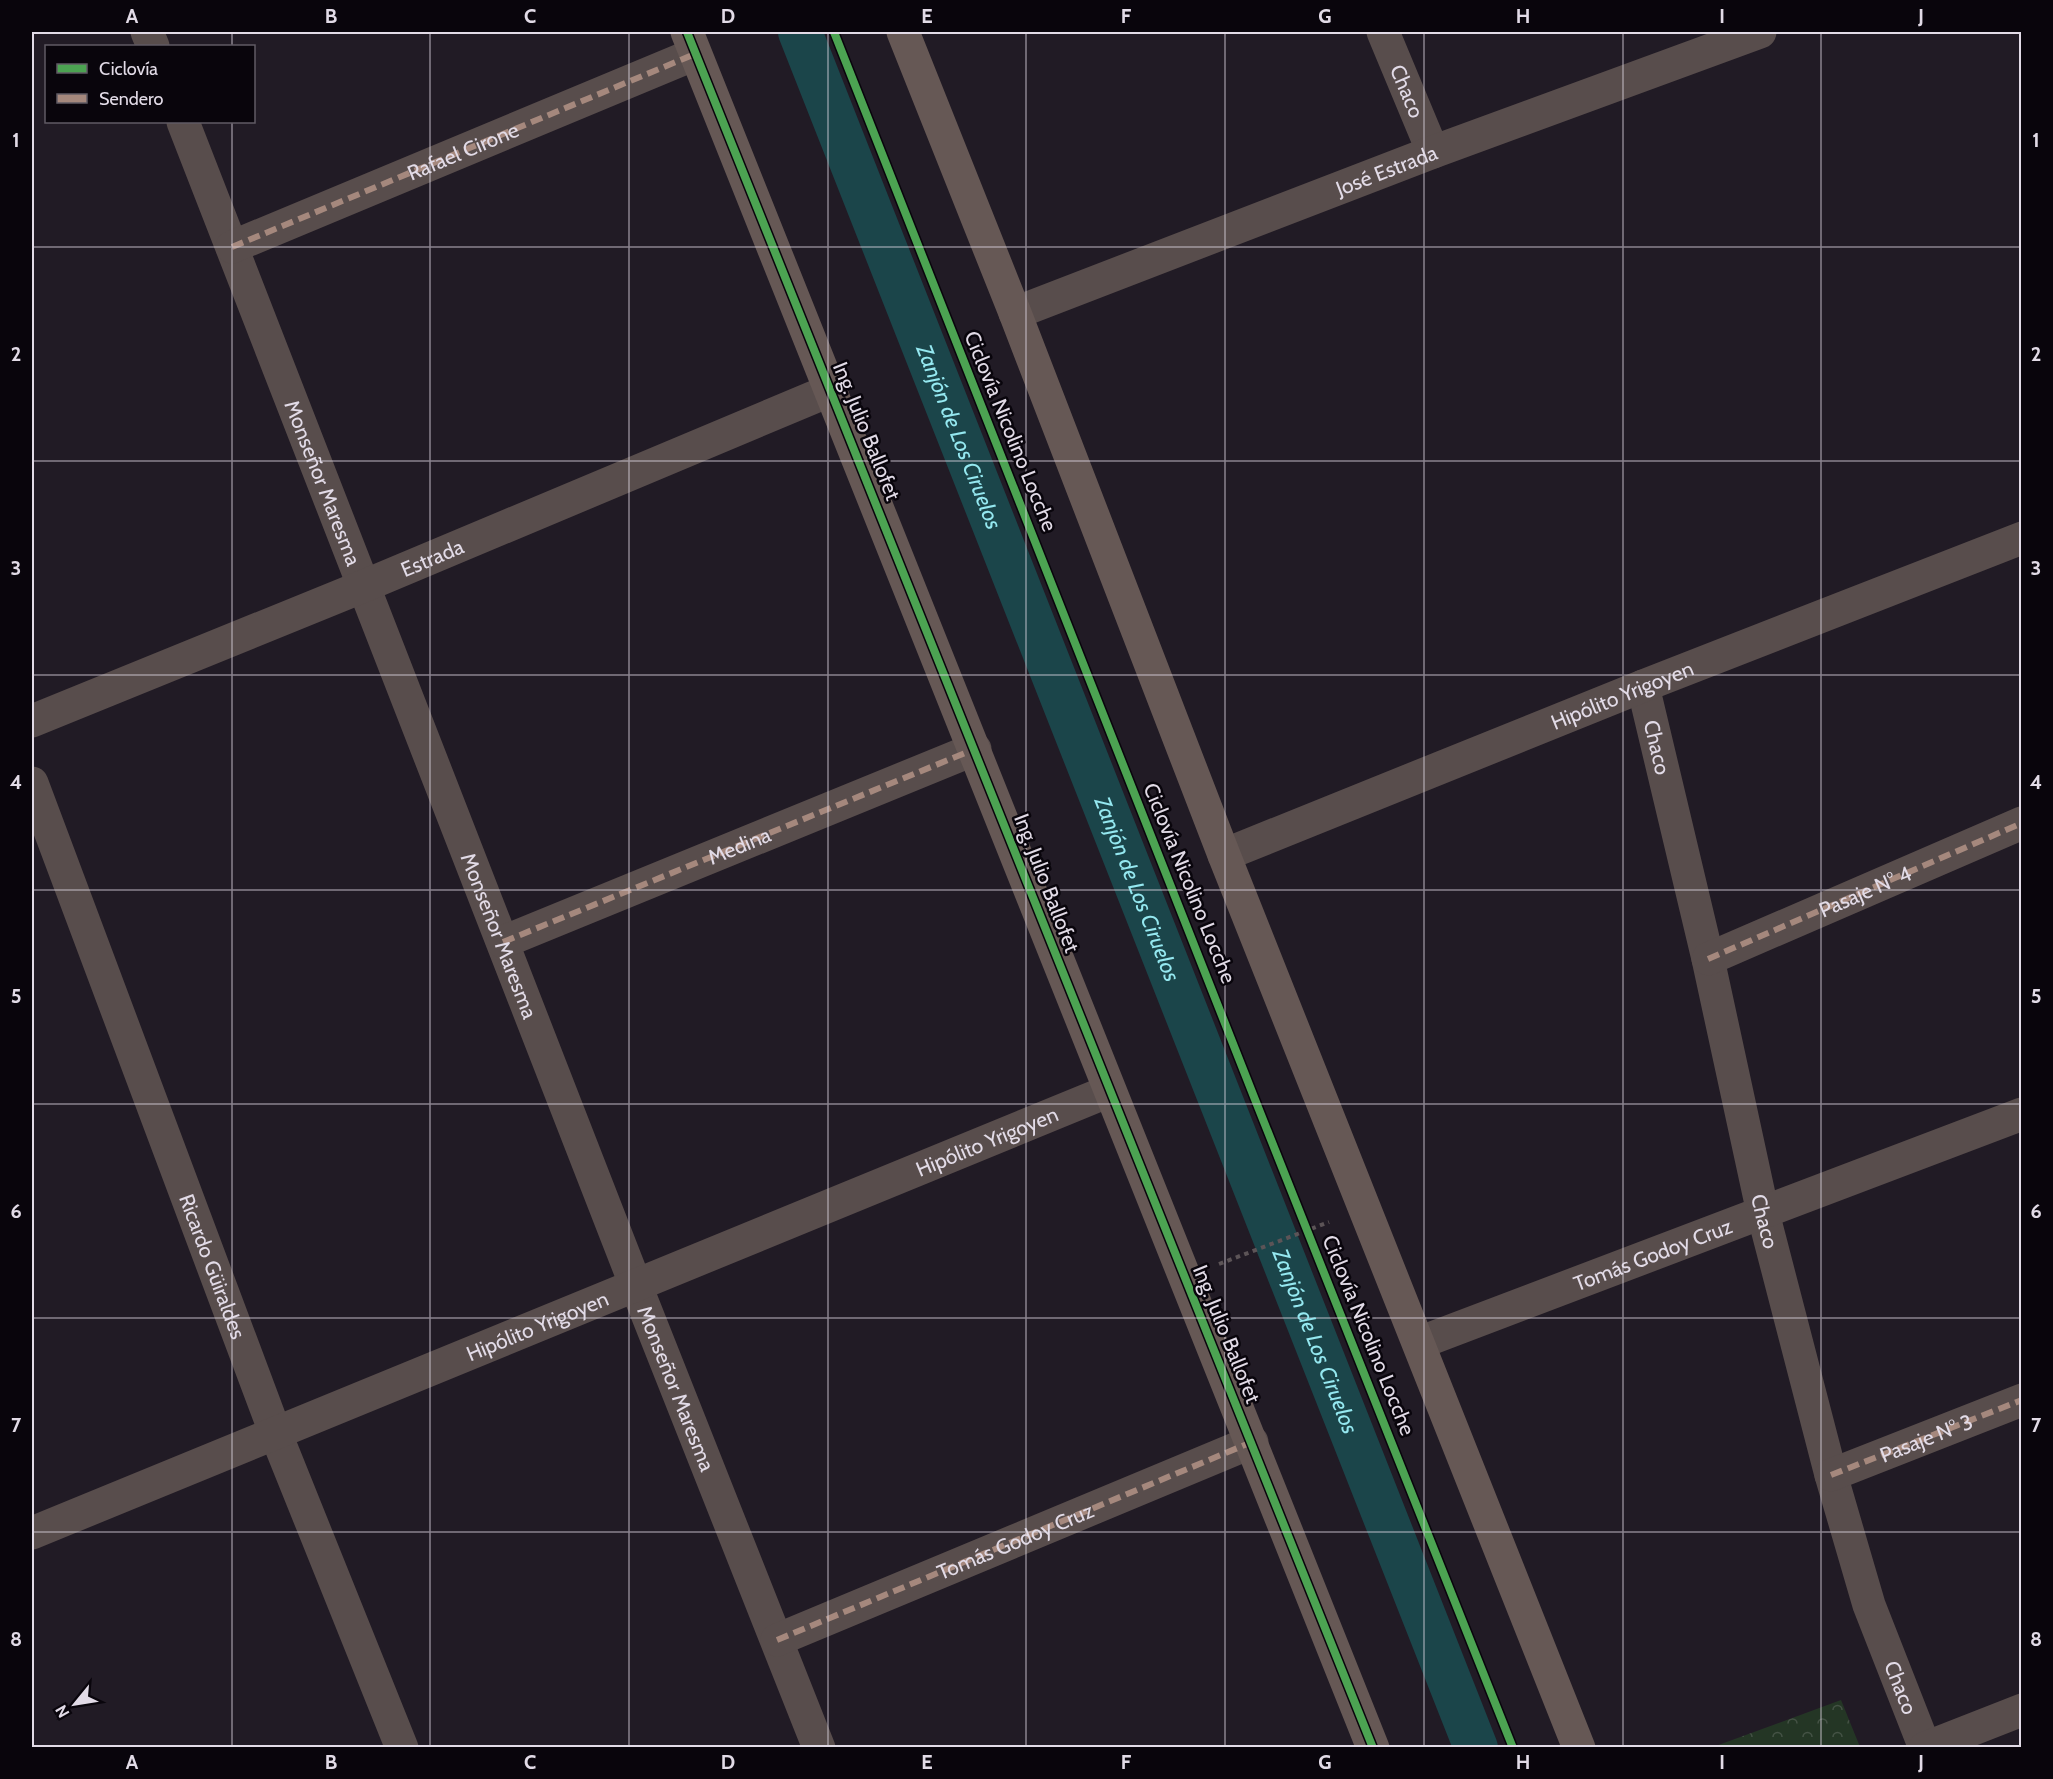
<svg xmlns="http://www.w3.org/2000/svg" width="2053" height="1779" font-family="Cabin,sans-serif">
<style>
.forest{fill:url(#forest-crowns)}
.lines{fill:none;stroke-linecap:round;stroke-linejoin:round}
.canal{stroke:#1b454a;stroke-width:44}
.path{stroke:#5c5457;stroke-width:4;stroke-dasharray:4.5 4.5;stroke-linecap:butt}
.street{stroke:#584d4c;stroke-width:33}
.secondary{stroke:#665855;stroke-width:33}
.quiet{stroke:#a5887d;stroke-width:6;stroke-dasharray:12 6;stroke-linecap:butt}
.cycleway-casing{stroke:#09050c;stroke-width:11}
.cycleway{stroke:#4ca352;stroke-width:8}
.grid{fill:none;stroke:#e2dbe7;stroke-width:1.5;stroke-opacity:0.55}
.labels{text-anchor:middle;dominant-baseline:central;stroke-width:5;stroke-linejoin:round;paint-order:stroke}
.street-label{font-size:21px;fill:#e2dbe7;stroke:#09050c}
.water-label{font-size:22px;font-style:italic;fill:#95e8f0;stroke:#09050c}
.neatline{fill:none;stroke:#e2dbe7;stroke-width:2}
.grid-label{font-size:20px;text-anchor:middle;font-weight:bold;fill:#e2dbe7}
</style>
<defs>
<pattern id="forest-crowns" width="20" height="18" patternUnits="userSpaceOnUse" patternTransform="scale(1.5)"><rect width="20" height="18" fill="#243625"/><path d="M2 6a3 3 0 1 1 6 0M12 15a3 3 0 1 1 6 0" fill="none" stroke="#445245"/></pattern>
</defs>
<rect width="100%" height="100%" fill="#211b25"/>
<!-- forest -->
<path class="forest" d="M1841,1700L1860,1747H1713Z"/>
<g class="lines">
<!-- canal -->
<path class="canal" id="s1" d="M800,32L1476,1748"/>
<!-- path -->
<path class="path" d="M1219,1264L1329,1222"/>
<!-- street -->
<g class="street">
<path d="M147,32L153,46"/>
<path id="s2" d="M1383,32L1433,152"/>
<path id="s3" d="M183,122L636,1286L819,1748"/>
<path d="M232,247L695,54"/>
<path id="s4" d="M1015,313L1433,152L1760,32"/>
<path id="s5" d="M1643,686L1708,959L1763,1213L1831,1475L1869,1605L1925,1748"/>
<path id="s6" d="M32,721L364,586L831,390"/>
<path id="s7" d="M32,783L275,1432L402,1748"/>
<path id="s8" d="M1224,855L1643,686L2022,538"/>
<path id="s9" d="M503,942L975,749"/>
<path id="s10" d="M1708,959L2022,823"/>
<path id="s11" d="M1419,1343L2022,1114"/>
<path id="s12" d="M1831,1475L2022,1400"/>
<path id="s13" d="M32,1533L1109,1091"/>
<path id="s14" d="M777,1640L1252,1442"/>
<path d="M1925,1748L2022,1710"/>
</g>
<!-- secondary -->
<path class="secondary" d="M687,32L1373,1748
M903,32L1015,313L1224,855L1579,1748"/>
<!-- quiet -->
<g class="quiet">
<path id="s15" d="M232,247L695,54"/>
<path d="M503,942L975,749"/>
<path d="M1708,959L2022,823"/>
<path d="M1831,1475L2022,1400"/>
<path d="M777,1640L1252,1442"/>
</g>
<defs>
<path id="cycleway" d="M687,32L1373,1748
M834,32L1256,1102L1513,1748"/>
</defs>
<!-- cycleway casing -->
<use href="#cycleway" class="cycleway-casing"/>
<!-- cycleway -->
<use href="#cycleway" class="cycleway"/>
</g>
<!-- grid -->
<path class="grid" d="M232,32V46M430,32V1748M629,32V1748M828,32V1748M1026,32V1748M1225,32V1748M1424,32V1748M1623,32V1748M1821,32V1748M232,122V1748M32,247H2022M32,461H2022M32,675H2022M32,890H2022M32,1104H2022M32,1318H2022M32,1532H2022"/>
<g class="labels">
<!-- street labels -->
<g class="street-label">
<text stroke="none"><textPath href="#s2" startOffset="64">Chaco</textPath></text>
<text stroke="none"><textPath href="#s15" startOffset="250">Rafael Cirone</textPath></text>
<text stroke="none"><textPath href="#s4" startOffset="398">José Estrada</textPath></text>
<text transform="translate(867 431) rotate(68)">Ing. Julio Ballofet</text>
<text transform="translate(1011 431) rotate(68)">Ciclovía Nicolino Locche</text>
<text stroke="none"><textPath href="#s3" startOffset="387">Monseñor Maresma</textPath></text>
<text stroke="none"><textPath href="#s6" startOffset="432">Estrada</textPath></text>
<text stroke="none"><textPath href="#s8" startOffset="429">Hipólito Yrigoyen</textPath></text>
<text stroke="none"><textPath href="#s5" startOffset="63">Chaco</textPath></text>
<text stroke="none"><textPath href="#s9" startOffset="255">Medina</textPath></text>
<text transform="translate(1047 883) rotate(69)">Ing. Julio Ballofet</text>
<text transform="translate(1190 883) rotate(68)">Ciclovía Nicolino Locche</text>
<text stroke="none"><textPath href="#s10" startOffset="171">Pasaje N° 4</textPath></text>
<text stroke="none"><textPath href="#s3" startOffset="873">Monseñor Maresma</textPath></text>
<text stroke="none"><textPath href="#s13" startOffset="1032">Hipólito Yrigoyen</textPath></text>
<text stroke="none"><textPath href="#s5" startOffset="549">Chaco</textPath></text>
<text stroke="none"><textPath href="#s11" startOffset="250">Tomás Godoy Cruz</textPath></text>
<text stroke="none"><textPath href="#s7" startOffset="516">Ricardo Güiraldes</textPath></text>
<text stroke="none"><textPath href="#s13" startOffset="546">Hipólito Yrigoyen</textPath></text>
<text transform="translate(1227 1334) rotate(68)">Ing. Julio Ballofet</text>
<text transform="translate(1369 1335) rotate(68)">Ciclovía Nicolino Locche</text>
<text stroke="none"><textPath href="#s3" startOffset="1359">Monseñor Maresma</textPath></text>
<text stroke="none"><textPath href="#s12" startOffset="102">Pasaje N° 3</textPath></text>
<text stroke="none"><textPath href="#s14" startOffset="258">Tomás Godoy Cruz</textPath></text>
<text stroke="none"><textPath href="#s5" startOffset="1035">Chaco</textPath></text>
</g>
<!-- water labels -->
<g class="water-label">
<text stroke="none"><textPath href="#s1" startOffset="435">Zanjón de Los Ciruelos</textPath></text>
<text stroke="none"><textPath href="#s1" startOffset="921">Zanjón de Los Ciruelos</textPath></text>
<text stroke="none"><textPath href="#s1" startOffset="1407">Zanjón de Los Ciruelos</textPath></text>
</g>
</g>
<!-- border -->
<rect width="2053" height="1779" fill="none" stroke="#09050c" stroke-width="66"/>
<!-- legend -->
<rect x="45" y="45" width="210" height="78" fill="#09050c" stroke="#605b64" stroke-width="1.5"/>
<rect x="57" y="64" width="30" height="9" fill="#4ca352" stroke="#605b64" stroke-width="1.5"/>
<text x="99" y="75" font-size="18" fill="#e2dbe7">Ciclovía</text>
<rect x="57" y="94" width="30" height="9" fill="#a5887d" stroke="#605b64" stroke-width="1.5"/>
<text x="99" y="105" font-size="18" fill="#e2dbe7">Sendero</text>
<!-- north arrow -->
<g transform="translate(75 1704) rotate(240)" stroke="#09050c" stroke-width="4.5" paint-order="stroke">
<path d="M0-4.5L10 22L0 15L-10 22Z" fill="#e2dbe7"/>
<text y="-9" font-size="16" font-weight="bold" text-anchor="middle" fill="#e2dbe7">N</text>
</g>
<rect x="33" y="33" width="1987" height="1713" class="neatline"/>
<g class="grid-label">
<text x="132" y="23">A</text>
<text x="331" y="23">B</text>
<text x="530" y="23">C</text>
<text x="728" y="23">D</text>
<text x="927" y="23">E</text>
<text x="1126" y="23">F</text>
<text x="1325" y="23">G</text>
<text x="1523" y="23">H</text>
<text x="1722" y="23">I</text>
<text x="1921" y="23">J</text>
<text x="16" y="147">1</text>
<text x="2036" y="147">1</text>
<text x="16" y="361">2</text>
<text x="2036" y="361">2</text>
<text x="16" y="575">3</text>
<text x="2036" y="575">3</text>
<text x="16" y="789">4</text>
<text x="2036" y="789">4</text>
<text x="16" y="1003">5</text>
<text x="2036" y="1003">5</text>
<text x="16" y="1218">6</text>
<text x="2036" y="1218">6</text>
<text x="16" y="1432">7</text>
<text x="2036" y="1432">7</text>
<text x="16" y="1646">8</text>
<text x="2036" y="1646">8</text>
<text x="132" y="1769">A</text>
<text x="331" y="1769">B</text>
<text x="530" y="1769">C</text>
<text x="728" y="1769">D</text>
<text x="927" y="1769">E</text>
<text x="1126" y="1769">F</text>
<text x="1325" y="1769">G</text>
<text x="1523" y="1769">H</text>
<text x="1722" y="1769">I</text>
<text x="1921" y="1769">J</text>
</g>
</svg>
